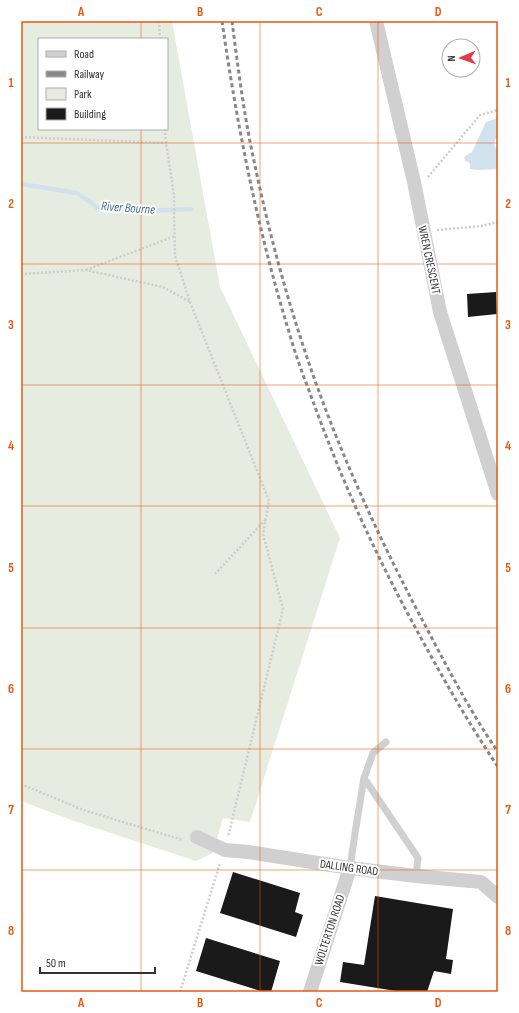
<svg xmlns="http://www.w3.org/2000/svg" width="519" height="1013" font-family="'Sofia Sans Condensed',sans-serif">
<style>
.green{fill:#e6ecdf;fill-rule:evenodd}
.water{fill:#cfe2ee}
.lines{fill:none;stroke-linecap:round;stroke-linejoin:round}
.stream{stroke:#cfe2ee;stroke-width:4.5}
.building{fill:#1a1a1a}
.path{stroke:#cdcdcd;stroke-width:2.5;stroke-dasharray:2 2;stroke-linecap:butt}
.lane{stroke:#d0d0d0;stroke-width:7}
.street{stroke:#d0d0d0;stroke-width:14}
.rail{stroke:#888;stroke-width:3;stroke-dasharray:4 3;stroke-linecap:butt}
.grid{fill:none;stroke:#e8590c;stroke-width:1;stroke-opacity:0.55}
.labels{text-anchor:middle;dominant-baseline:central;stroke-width:4;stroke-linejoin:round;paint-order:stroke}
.street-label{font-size:12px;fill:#333;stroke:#fff}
.water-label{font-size:13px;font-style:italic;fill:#3f7597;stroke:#fff}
.neatline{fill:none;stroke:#e8590c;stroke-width:1.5}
.grid-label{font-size:13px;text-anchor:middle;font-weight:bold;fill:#e8590c}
</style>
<rect width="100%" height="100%" fill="#fff"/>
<!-- green -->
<path class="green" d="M21,21H172L220,287L340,538L250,822L223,818L213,853L196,861L74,821L21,801ZM39,39H167V129H39Z"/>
<!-- water -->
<path class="water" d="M498,118V137L495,140L494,144L496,149L498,150V169L478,170L470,169V163L465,161L464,157L472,152L486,122Z"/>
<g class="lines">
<!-- stream -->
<path class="stream" d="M21,184L77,193L98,208L143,211L191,209"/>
</g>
<!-- building -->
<path class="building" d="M496,292L497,314L468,317L467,294Z
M233,872L300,893L295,912L303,915L296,937L220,913Z
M375,896L453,909L446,959L453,960L451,974L434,971L427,992H402L340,982L343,962L364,965Z
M206,938L280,961L271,992H264L196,971Z"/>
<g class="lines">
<!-- path -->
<path class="path" d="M159,21L160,39
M165,129L166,143L174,195V212L175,256L190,302L269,501L263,534L283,609L228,837
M21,137L166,143
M428,177L480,115L498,110
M437,230L481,226L498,222
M86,270L175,236
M21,274L86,270L163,287L190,302
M215,574L266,519
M21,784L83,810L183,840
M180,992L220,863
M493,992L498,991"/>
<!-- lane -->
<path class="lane" d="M364,778L418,858L416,876
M350,868L355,833L364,778L373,753L386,742"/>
<!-- street -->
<path class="street" d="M376,21L414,182L440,312L498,494
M197,837L225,850L248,852L350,868L416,876L481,882L498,897
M310,992L350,868"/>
<!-- rail -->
<path class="rail" d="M222,21C237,126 258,231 289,332C295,353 302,373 310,393C337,469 370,543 408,614C436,666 465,718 498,767
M232,21C238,68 244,115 254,161C266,219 281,277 299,333C329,428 370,520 416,608C442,657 467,707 498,752"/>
</g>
<!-- grid -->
<path class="grid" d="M141,21V39M260,21V992M378,21V992M141,129V992M21,143H498M21,264H498M21,385H498M21,506H498M21,628H498M21,749H498M21,870H498"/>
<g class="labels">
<!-- street labels -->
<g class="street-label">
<text transform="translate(429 260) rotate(78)">WREN CRESCENT</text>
<text transform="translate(349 868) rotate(8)">DALLING ROAD</text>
<text transform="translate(330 930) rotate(-72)">WOLTERTON ROAD</text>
</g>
<!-- water labels -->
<g class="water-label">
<text transform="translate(128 208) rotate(4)">River Bourne</text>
</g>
</g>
<!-- border -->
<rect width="519" height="1013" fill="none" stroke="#ffffff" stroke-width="44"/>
<!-- legend -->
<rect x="38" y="38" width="130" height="92" fill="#ffffff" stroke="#adadad"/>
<rect x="46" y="51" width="20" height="6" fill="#d0d0d0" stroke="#adadad"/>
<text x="74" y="58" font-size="12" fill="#333333">Road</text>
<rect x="46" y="71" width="20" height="6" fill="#888888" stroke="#adadad"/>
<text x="74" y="78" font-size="12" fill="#333333">Railway</text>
<rect x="46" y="88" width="20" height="12" fill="#e6ecdf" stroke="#adadad"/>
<text x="74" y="98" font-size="12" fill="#333333">Park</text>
<rect x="46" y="108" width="20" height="12" fill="#1a1a1a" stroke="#adadad"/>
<text x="74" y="118" font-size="12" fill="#333333">Building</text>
<!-- north arrow -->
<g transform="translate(461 58) rotate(268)"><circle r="19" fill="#ffffff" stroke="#adadad"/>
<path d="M0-3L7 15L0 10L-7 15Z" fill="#e63946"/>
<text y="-6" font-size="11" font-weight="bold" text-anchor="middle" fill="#333333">N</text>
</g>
<!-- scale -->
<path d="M40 967v6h115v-6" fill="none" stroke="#333333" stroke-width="2"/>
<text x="46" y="967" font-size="12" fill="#333333" stroke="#ffffff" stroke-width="3" paint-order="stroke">50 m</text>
<rect x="22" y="22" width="475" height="969" class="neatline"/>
<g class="grid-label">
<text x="81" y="16">A</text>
<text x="200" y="16">B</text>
<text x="319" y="16">C</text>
<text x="438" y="16">D</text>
<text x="11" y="87">1</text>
<text x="508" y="87">1</text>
<text x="11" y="208">2</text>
<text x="508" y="208">2</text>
<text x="11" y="329">3</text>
<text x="508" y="329">3</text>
<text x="11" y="450">4</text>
<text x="508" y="450">4</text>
<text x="11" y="572">5</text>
<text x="508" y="572">5</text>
<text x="11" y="693">6</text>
<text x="508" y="693">6</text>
<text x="11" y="814">7</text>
<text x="508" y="814">7</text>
<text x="11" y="935">8</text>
<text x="508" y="935">8</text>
<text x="81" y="1007">A</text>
<text x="200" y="1007">B</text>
<text x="319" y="1007">C</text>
<text x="438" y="1007">D</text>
</g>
</svg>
